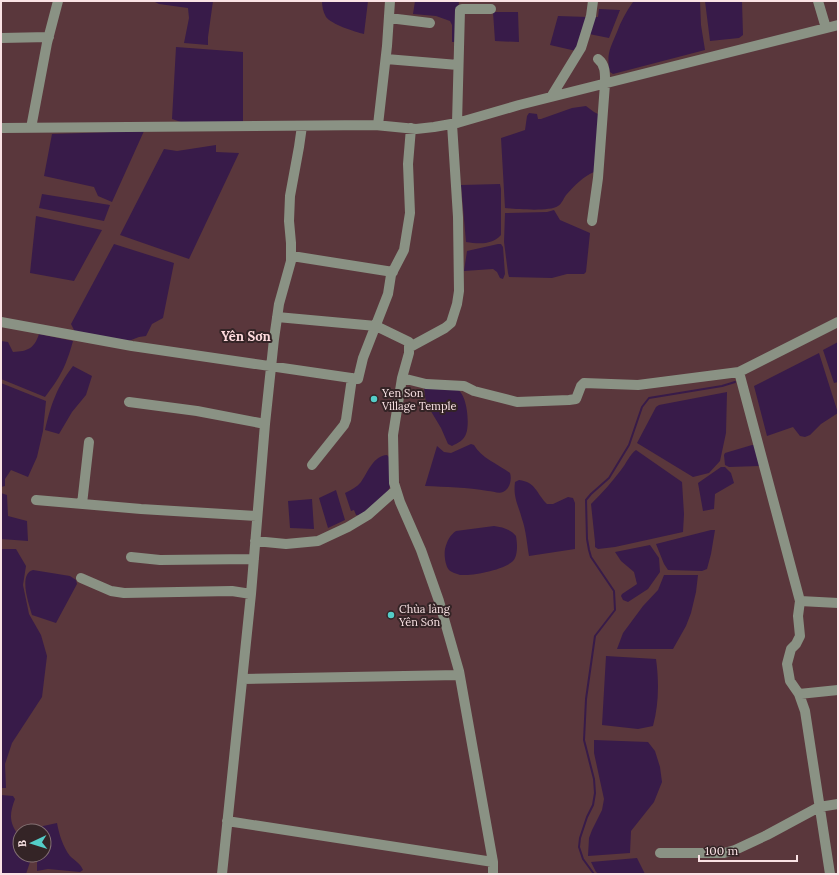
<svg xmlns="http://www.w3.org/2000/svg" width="839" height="875" font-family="Lora,serif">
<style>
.water{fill:#381b49}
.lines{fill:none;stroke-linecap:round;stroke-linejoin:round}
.stream{stroke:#381b49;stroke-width:2}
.minor{stroke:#8a9284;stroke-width:10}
.poi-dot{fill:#54cdc8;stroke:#342426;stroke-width:1.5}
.labels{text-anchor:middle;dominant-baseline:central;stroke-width:4;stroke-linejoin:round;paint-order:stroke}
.poi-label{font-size:11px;fill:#fae3e5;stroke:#342426;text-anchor:start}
.quarter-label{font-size:13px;font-weight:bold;fill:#fedadd;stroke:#342426}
</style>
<rect width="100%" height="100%" fill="#5a373c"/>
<!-- water -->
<path class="water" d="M153,1H213L208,37V45L184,43L189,18L188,8L159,4Z
M322,1H368L364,34C355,32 331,24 326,17C323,12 322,6 322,1Z
M415,1H459L455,42H452V25L450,21L436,16L413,14Z
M636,1H700L701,25L705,50L613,74L610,72C606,54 610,49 617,32C621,21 626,12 633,2Z
M705,1H742L743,35L739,38L710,41Z
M599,9L620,10L609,38L589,34L595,17H598Z
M493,12H518L519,42L495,41Z
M558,16L588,17L576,51L550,45Z
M176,47L243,52V122H181L172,119Z
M586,106L594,112L600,115L594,172C584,176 574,186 567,194C564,197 562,204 558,206C549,212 516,209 505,208L501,138L525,130L527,116L529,113L537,114L538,119H541L572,108Z
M144,131L112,202L98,196L94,187L44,176L52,134Z
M216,145V152L239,153L189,259L120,235L164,149L177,151Z
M500,184L501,189V235C492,245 479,244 466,242L461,185Z
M42,194L110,205L104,221L39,208Z
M554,210L560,220L590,233L586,272L584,274H567L552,278L509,277L508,273L504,242L505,213L547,212Z
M36,216L102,230L74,281L30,273Z
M114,244L174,263L163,318L152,324L146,336L139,337L126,342L75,332L71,324Z
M498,244H501L503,247L505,274L503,279L500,278L497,272L493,269L464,271L467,251Z
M39,334L73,341C66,366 61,376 45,397L1,379V341L8,342L13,352C28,351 34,349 39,334Z
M838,342V382L834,383L823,350Z
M819,353L838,413L821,424L810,435L805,437L800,436L793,427L767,436L754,386Z
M73,366L92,376L86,395L72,412L59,434L45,430C51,404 57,387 73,366Z
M1,383L46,401L43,431L37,457L28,477L11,470L5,479V486L1,487Z
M424,388C432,389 451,387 458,390C467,395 470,424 466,434C464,440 458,443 452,446L448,444L441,428L426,403Z
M727,392L726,433L720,461L709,473L693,477L637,443L656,407L659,405Z
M471,444L474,445C481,458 498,464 510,473C512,479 510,489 503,492C499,494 492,491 488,491C467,487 446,487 425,486L437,446L444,452L451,453Z
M752,445H755L760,465L759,466L729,467L725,465L724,455L725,453Z
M636,450L682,482L684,514L683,532L615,547L598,549L595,547V542L591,504C602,493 612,482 621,470C626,464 630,454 636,450Z
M387,455L390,458C391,466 393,482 389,489C384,500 370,508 362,516L356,515L354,510L351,511L345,493C351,490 357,487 361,482C368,472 373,456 387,455Z
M721,467H725L731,473L734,483L715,494L714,509L703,511L698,483Z
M519,480C536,482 536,493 547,504H553L568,497L573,498L575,503V549L529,556C527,544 526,530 522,519C518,504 513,498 515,482Z
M336,490L345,520L328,528L319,498Z
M1,493L7,495L8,516L27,521L28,541L1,539Z
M312,499L314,529L290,528L288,501Z
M494,526C502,527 510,529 516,536C517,542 518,551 515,558C511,569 472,576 460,575C457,574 451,572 449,570C445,565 444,554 445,549C447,541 450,535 456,531Z
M711,530H715L711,554L707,569L702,571L668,570L664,564L656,544Z
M650,545L659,558L660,572L648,589L628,602L623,600L621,596L622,594L637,584L634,572L621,561L615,552Z
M1,549H16L26,566L23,585L29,614L41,635L47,656L42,697L12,743L5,764L6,788H1Z
M33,570L70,576L76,580L77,584L56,623L32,615C29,604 18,574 33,570Z
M664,575H698L696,592L691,613L686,626L673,649H617L623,633L643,606L658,590Z
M606,656L656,659C659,681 659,704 653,726L638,729L602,725Z
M594,740L648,742L655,751L660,767L662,782L654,802L631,831L630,853L588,856L589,838L592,830L602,810L604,799L594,753Z
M1,795L13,796L15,799C9,815 9,823 20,837V855H28L30,862L26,874H1Z
M57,823C59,834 63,847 70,856C75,861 80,863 83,870L80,872L48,869L37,871V855H44V831H35L34,828Z
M637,858L645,874H599L596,872L591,862Z"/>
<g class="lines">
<!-- stream -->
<path class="stream" d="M594,874L583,859L579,847L580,838L587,817L593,805L595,793L594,779L584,740L586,699L595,636L615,610L614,591L591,557L589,550L587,539L586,500L591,494L609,478L629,445L642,407L649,398L722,386L735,382"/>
<!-- minor -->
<path class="minor" d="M818,1L826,28
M389,18L430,23
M1,38L49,37
M386,59L458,65
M551,97L581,48L591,16L593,1
M457,123L460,10L462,9H491
M378,125L387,46L390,1
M1,128L375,125L416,129L434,127L457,123L519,105L838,25
M31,128L47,43L58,1
M592,221L598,178L605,84C605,75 606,65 598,59
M292,256L393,272
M277,317L376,326L409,342V353L402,378L393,435L394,483L400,502L421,550L439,601L459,671L493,862V874
M1,322L132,346L358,379
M410,347L445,328L451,323L457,304L459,291L458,217L452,124
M739,372L800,601L798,616L800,636L796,644L791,649L787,664L790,681L799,694L805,711L830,874
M402,378L426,384L464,386L474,391L517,402L569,400L576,399L581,386L584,383L638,385L739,372L838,322
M358,379L363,358L388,294L391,275L404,250L410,213L408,164L411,128
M129,402L197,411L265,424
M312,465L344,425L346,420L352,378
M36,500L141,509L257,516
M82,504L89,442
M255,541L286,544L318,541L348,527L368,515L396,490
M131,557L160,560L254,559
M81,578L111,591L124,593L232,591L251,594
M800,601L838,603
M243,679L459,675
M799,694L838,690
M227,821L493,862
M660,853H724L735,850L767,835L819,807L838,804
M222,874L251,594L265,424L274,339L279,304L291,261V243L289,221L290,196L299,147L302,126"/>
</g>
<!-- markers -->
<g class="poi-dot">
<circle cx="374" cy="399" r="4"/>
<circle cx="391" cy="615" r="4"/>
</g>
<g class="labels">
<!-- poi labels -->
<g class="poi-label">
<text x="382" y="393">Yen Son<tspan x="382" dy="13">Village Temple</tspan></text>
<text x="399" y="609">Chùa làng<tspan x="399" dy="13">Yên Sơn</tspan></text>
</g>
<!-- quarter labels -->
<g class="quarter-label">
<text x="246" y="336">Yên Sơn</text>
</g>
</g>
<!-- border -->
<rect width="839" height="875" fill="none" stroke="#fae3e5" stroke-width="4"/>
<!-- north arrow -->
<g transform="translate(32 843) rotate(266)"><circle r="19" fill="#342426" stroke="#837072"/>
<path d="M0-3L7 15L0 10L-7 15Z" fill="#54cdc8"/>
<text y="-6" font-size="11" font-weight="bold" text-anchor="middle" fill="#fae3e5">B</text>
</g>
<!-- scale -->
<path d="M699 855v6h98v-6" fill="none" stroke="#fae3e5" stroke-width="2"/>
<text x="705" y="855" font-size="12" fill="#fae3e5" stroke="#342426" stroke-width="3" paint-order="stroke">100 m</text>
</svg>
